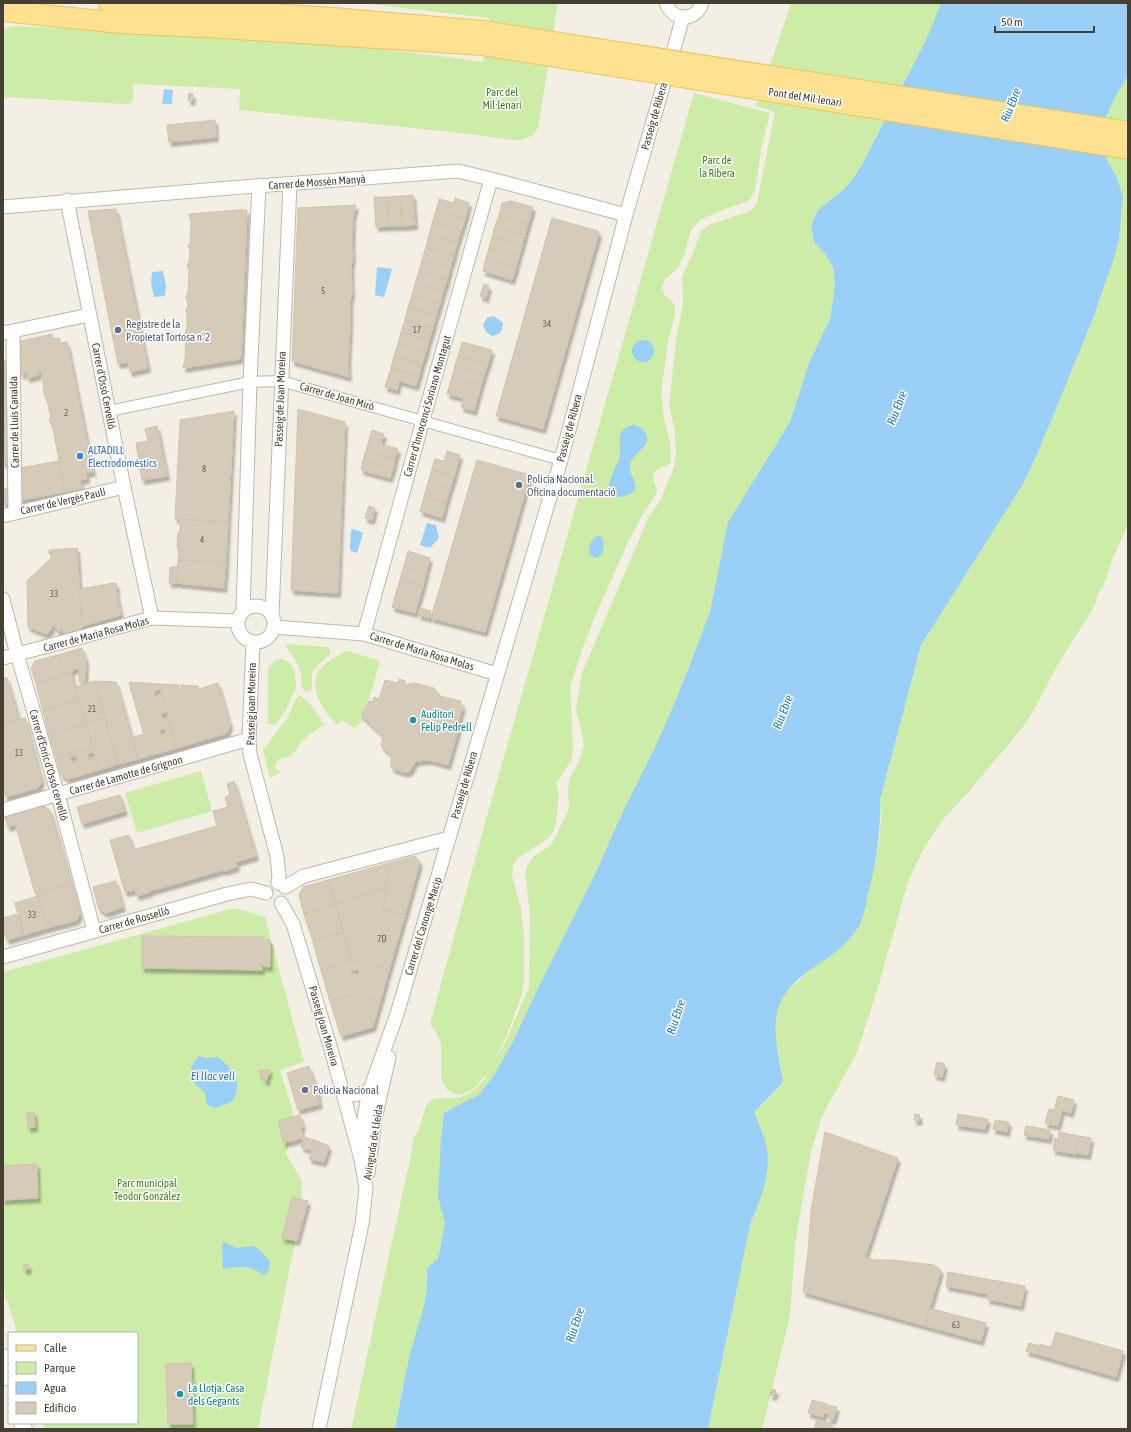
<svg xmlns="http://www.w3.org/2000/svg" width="1131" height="1432" font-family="'Asap Condensed',sans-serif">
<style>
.green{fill:#cceca8}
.water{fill:#9acff7}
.building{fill:#d6cbb8;stroke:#d2c3ab;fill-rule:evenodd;filter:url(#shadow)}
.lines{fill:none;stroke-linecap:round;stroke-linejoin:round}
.pedestrian-casing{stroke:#c0b7a6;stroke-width:12}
.minor-casing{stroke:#c0b7a6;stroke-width:15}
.tertiary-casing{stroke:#c0b7a6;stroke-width:18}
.primary-casing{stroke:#eec357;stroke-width:22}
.pedestrian{stroke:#fff;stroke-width:10}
.minor{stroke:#fff;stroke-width:13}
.tertiary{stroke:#fff;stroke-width:16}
.primary{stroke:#ffe291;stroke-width:20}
.primary-bridge-casing{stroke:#eec357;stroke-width:22;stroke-linecap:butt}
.primary-bridge{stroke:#ffe291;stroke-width:20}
.service-dot{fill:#5c6f8a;stroke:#fff;stroke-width:1.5}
.shop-dot{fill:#3f7fe0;stroke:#fff;stroke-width:1.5}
.culture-dot{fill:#0f9aa8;stroke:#fff;stroke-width:1.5}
.labels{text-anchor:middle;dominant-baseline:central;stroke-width:3;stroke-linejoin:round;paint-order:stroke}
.number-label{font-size:9px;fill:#6a6254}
.park-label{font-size:11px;fill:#427d21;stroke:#fff}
.street-label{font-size:11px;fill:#463f33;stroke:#fff}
.service-label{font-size:11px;fill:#4e5e75;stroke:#fff;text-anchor:start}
.shop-label{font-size:11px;fill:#366cbe;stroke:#fff;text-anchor:start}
.culture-label{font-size:11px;fill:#0d838f;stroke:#fff;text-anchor:start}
.water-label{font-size:12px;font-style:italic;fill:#2378bb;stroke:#fff}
</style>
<defs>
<filter id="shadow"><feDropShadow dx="2.5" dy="4.5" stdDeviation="1" flood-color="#0004"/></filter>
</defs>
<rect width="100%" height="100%" fill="#f4efe4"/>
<!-- green -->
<path class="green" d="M360,3H558L538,128L532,136L522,140H512L469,134L239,110L240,89L133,84V99L131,103L123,104L3,97V29L15,26L238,36L344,45L448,57L483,62L489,18Z
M791,3H941L927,38L863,163L854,177L844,189L817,211L811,226L814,242L825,254L833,267L835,284L830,319L809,363L790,422L728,522L710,612L680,690L657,743L619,820L596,872L540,984L513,1041L493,1077L478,1095L465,1103L438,1197L445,1223L438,1259L427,1268C429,1302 416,1335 408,1368C402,1388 399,1409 395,1429H351L411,1155L413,1138L417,1134L427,1104C436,1095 443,1099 454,1098C470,1097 481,1085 489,1072L472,1090L459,1095L448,1091L441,1078V1044L436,1032L430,1024L485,823L694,93L770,113L762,145L755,191L749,201L728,208L701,219L691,230L684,256L677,269L665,279L662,287L664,295L671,300L675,306V313L668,341L661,394L664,418L670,442L671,462L667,465L658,469L654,473L653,478L657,491L655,496L643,514L629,540L599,607L583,647L570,687L573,749L571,761L556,783L559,794L556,823L553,832L547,839L519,857L513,865L512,875L521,908L524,937V979L522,994L506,1037L492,1065L506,1041L529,987L530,914L525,872L527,866L533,857L548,847L553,842L567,813L569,808L568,790L570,778L579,762L584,745L582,733L576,710L582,673L649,516L660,501L674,467L676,455L675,431L669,406L676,341L683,303L682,278L684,272L693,253L701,231L711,224L750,211L754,208L757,203L775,112L756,106Z
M1128,76V524L1113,558L1104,584L1098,594L1095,605L1057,666L1036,706L1023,727L971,789L945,817L925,846L909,879L879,984L857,1052L822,1116L811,1151L795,1245L790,1316L762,1429H708L750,1225L763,1188L767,1150L754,1112L783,1082L775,1030L776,1011L785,993L859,925L865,906L879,842L881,819L880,800L921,645L1023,484L1039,450L1092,321L1106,282L1119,240L1123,197L1117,178L1107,160L1102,137L1106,117L1115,97Z
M288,644L327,647L330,649L331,653C325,660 314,665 312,675C311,679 313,684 312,688C311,691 308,692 304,691C301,686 302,681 301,675C299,664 293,655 286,647Z
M345,651H348L380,661L370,696L360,716L364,719L356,727H352C347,723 345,720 339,722L337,725C325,713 309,690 318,672C323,663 336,657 345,651Z
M281,659L287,661L291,664L295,672L296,687L286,710L275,725L268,724V668L275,661Z
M299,696C309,698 320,719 325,727L322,726C319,727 319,730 315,731C301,738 301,746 291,756L279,759L275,765L278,771L281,772L270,778L263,750L288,717C292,710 293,700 299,696Z
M201,771L212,811L137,833L125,793Z
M235,908L265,917L304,1062L280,1070L296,1122L286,1154L302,1181L301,1211L258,1429H44L43,1423H137V1333H17L3,1287V972Z"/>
<!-- water -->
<path class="water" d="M941,3H1128V76L1115,97L1106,117L1102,137L1107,160L1117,178L1123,197L1119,240L1113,261L1092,321L1039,450L1023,484L921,645L880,800C881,832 876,863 868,894C866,904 864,916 859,926C849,942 833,955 817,965C763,1001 774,1026 783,1082L754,1112C759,1124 765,1137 767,1150C771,1175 759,1202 750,1225L708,1429H395C400,1403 405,1376 411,1350C419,1320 429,1301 427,1268L438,1259L445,1223L438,1197L441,1139L444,1113L478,1095L493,1077L513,1041L540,984L596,872L619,820L657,743L680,690L710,612L728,522L790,422L809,363L830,319L835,284L833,267L825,254L814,242L811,226L817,211L844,189L854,177L863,163L927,38Z
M164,89L173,90L172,104H162Z
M377,267L392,269L384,297L375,295Z
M163,271L166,286L165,296L154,297L151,283L152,272Z
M494,316L503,323L502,330L499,334L492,336L486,332L483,325L487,318Z
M632 351a11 11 0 1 1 22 0a11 11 0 1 1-22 0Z
M634,425C639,426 643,429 646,434C652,448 630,453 630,466C629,476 637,478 635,490C626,500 608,499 609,485C610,477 618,464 620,455C621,448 618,440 621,433C624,428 628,426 634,425Z
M427,523L436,525L439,538L430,548L420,545Z
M353,529L363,533L357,553L351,551L350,550L351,530Z
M597,536H600L603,539C605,547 603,557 594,558L590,554C588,547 591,540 597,536Z
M199,1056L207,1058L217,1057C230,1066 241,1076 236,1093C236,1093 234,1098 234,1099C230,1104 221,1106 214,1108L207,1105L205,1093L193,1082L191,1066Z
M222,1241L236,1248L253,1246L258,1249L270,1261L269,1269L266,1275C261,1274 257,1270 252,1269C242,1265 233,1268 223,1269Z"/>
<!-- building -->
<path class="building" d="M189,93L193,94L192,101L188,100Z
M215,120L216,137L169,142L167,125Z
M413,195L415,225L402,226L400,196Z
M400,196L402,226H389L387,197Z
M374,197H387L389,226L376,227Z
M455,198L469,203L465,219L436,211L439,199L454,203Z
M511,201L533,207L528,224L499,216L502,203Z
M356,205L353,217L352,245L353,256L351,267L352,293L350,302V325L348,363L349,377L292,361L298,208Z
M116,209L148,368L130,372L128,362L118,364L88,211Z
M239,210H246L247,211L241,357L240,359L183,368L185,358L186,340L185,333L187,328V315L186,309L188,306L186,296L188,293L189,271L187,265L189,262L190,250L188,245L190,243L191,222L189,214Z
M436,211L465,219L461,231L432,223Z
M499,216L528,224L525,235L495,226Z
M552,218L598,231L599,233L543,429L496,416Z
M432,223L461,231L457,243L429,235Z
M495,226L525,235L522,246L492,237Z
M429,235L457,243L454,255L426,247Z
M492,237L522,246L519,256L489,248Z
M426,247L454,255L450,268L422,260Z
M489,248L519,256L516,267L486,258Z
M486,258L516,267L512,280L483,271Z
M422,260L450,268L447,280L419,271Z
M419,271L447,280L443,292L415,284Z
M415,284L443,292L440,304L412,296Z
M484,284L489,286L486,298L480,296Z
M412,296L440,304L436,316L408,307Z
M408,307L436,316L433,328L405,320Z
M405,320L433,328L429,340L401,332Z
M401,332L429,340L426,352L398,344Z
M52,334L53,339L59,338L61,343L67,342L93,472L86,473L87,479L80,480L82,488L65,492L52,423H50L49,418L51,417L46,396L45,397L43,387L44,386L41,371H38L39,375L27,378V373L21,375V341Z
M462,342L492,350L488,364L458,356Z
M398,344L426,352L422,364L394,356Z
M394,356L422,364L419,376L391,368Z
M458,356L488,364L484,375L455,366Z
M6,360L7,382H3V361Z
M455,366L484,375L481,385L452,377Z
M391,368L419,376L416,386L399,381L397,390L385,387Z
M452,377L481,385L474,411L461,407L464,398L447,394Z
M3,382H7L8,411L3,412Z
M298,409L345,422L338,593L291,590Z
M8,411L9,463H3V412Z
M234,411L228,522L175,519L180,420Z
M157,426L167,476L142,480L136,443L148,441L145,429Z
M372,430L384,434L381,444L398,449L395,459L366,450Z
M366,450L395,459L393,468L363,460Z
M447,451L460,455L454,477L432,469L435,459L444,461Z
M363,460L393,468L390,478L361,470Z
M477,460L530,475L485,632L431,618Z
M59,461L65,492L20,500V468Z
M432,469L454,477L450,489L428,483Z
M428,483L450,489L446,503L424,497Z
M9,488V503L3,504V489Z
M424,497L446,503L442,518L420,511Z
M369,506L375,508L372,520L365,518Z
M180,519L228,522L226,563L178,560L179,548H177L178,532H180Z
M77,548L82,628L64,633L61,630L59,632L53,625L51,627L52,629L46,634L28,627L27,581L51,558V554H49V550Z
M408,551L430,558L426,573L404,566Z
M178,560L226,563L224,588L177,583Z
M404,566L426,573L423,586L400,579Z
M170,567H178L177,583H169Z
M400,579L423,586L419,599L396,593Z
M114,583H116L117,588L116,590L121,615L82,626L80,589Z
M396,593L419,599L415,613L392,607Z
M420,608L431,611L429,618L418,615Z
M82,648L86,661L85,682L79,681V668L72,670V673L64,675L58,655Z
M58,655L64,675L36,683L31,668L35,661Z
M71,673L79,700L43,711L36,683Z
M5,677L7,678L19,719L3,724V678Z
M399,679L405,681L404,685L415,683L434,688L440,696L461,701L460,705L463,706L457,726L459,727L448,765L429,760L416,761L409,772H403L396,770L391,767V754L381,746L383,736L361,715L369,701L373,702L374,697L379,699L385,680L398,683Z
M95,681L105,718L86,724L75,687Z
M95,681L116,682L138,759L118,764Z
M132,682L159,684L160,689L154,691L156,697L162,695L167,712L161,714L163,720L168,718L177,748L138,759L132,737L144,734L129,683ZM165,728L167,735L161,736L159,730Z
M218,683L230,725L227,733L177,748L159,684L179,685L180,689L182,688L181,685L198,686L199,689Z
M79,700L86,724L49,734L43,711Z
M25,718L42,781L38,788L6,797L3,787V724Z
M105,718L118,764L99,770L86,724Z
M86,724L93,747L56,757L49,734Z
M93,747L94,752L88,754L89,760L96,758L99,770L68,779L61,775L56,757ZM76,756L78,761L71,763L70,757Z
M234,781L256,856L236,862L237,867L224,871L223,870L150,891V892L137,896L135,890L125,892L110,840L129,835L133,850L217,826L213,811L228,807L225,797L230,795L227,784Z
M120,795L125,811L82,824L77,807Z
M44,806L50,810L71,884L35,893L13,815Z
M13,815L16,824L8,827L5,817Z
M415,856L420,862L405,915L382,909L388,888H386L384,882L390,880L385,864Z
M385,864L390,880L384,882L386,888L335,904L328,880Z
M328,880L336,905L304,914L299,895L303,887Z
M116,881L123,907L106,913L99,909L93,887Z
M71,884L80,914L77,920L47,928L37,893Z
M388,888L382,909L405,915L389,970L355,960L352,961L335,904ZM380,935L386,936L384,943L378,941Z
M38,896L47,928L24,935L19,912L18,913L15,903Z
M336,905L344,932L313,941L304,914Z
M18,914L24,935L7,940L3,930V918Z
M344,932L352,961L321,970L313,941Z
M380,935L386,936L384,943L378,941Z
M142,936L263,937V940H270V967L262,966V970L142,968Z
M355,960L389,970L380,1002L354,994L330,1001L321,970ZM349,970H356L361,971L359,972L358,975L352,974Z
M354,994L380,1002L373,1027L341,1036L330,1001Z
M937,1062L945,1064L942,1077L934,1075Z
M309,1066L319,1096H318L320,1104L298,1110L287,1073Z
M270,1069L266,1082L258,1071Z
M1058,1096L1074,1100L1071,1113L1062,1110L1058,1126L1045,1123L1049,1109L1054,1110Z
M34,1112L35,1127L28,1128L27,1113Z
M915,1114L920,1115L919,1121L914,1120Z
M958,1114L988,1119L985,1129L956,1125Z
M300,1115L303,1127L301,1128L303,1138L284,1143L278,1121Z
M995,1120L1009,1122L1007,1132L993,1129Z
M1026,1126L1050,1130L1049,1139L1024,1135Z
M825,1132L898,1158L865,1257L875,1260H892L934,1265L941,1270L925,1324L926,1326L803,1292L808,1252L811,1210Z
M1059,1132L1079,1136L1076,1154L1053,1150L1055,1138L1058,1139Z
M1079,1136L1091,1138L1088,1155L1076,1153Z
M304,1137L317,1141L314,1151L301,1147Z
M317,1141L329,1146L324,1162L309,1159L312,1150L314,1151Z
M37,1164L38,1198L3,1200V1166Z
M292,1197L308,1201L297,1241L282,1238Z
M23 1267a3 3 0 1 1 6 0a3 3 0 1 1-6 0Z
M948,1272L1025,1286L1021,1306L987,1299L988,1294L946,1286Z
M929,1308L986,1323L981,1341L926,1326L925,1324Z
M1056,1332L1123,1351L1116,1377L1026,1351L1029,1343L1039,1346L1040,1344L1051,1347Z
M191,1363L193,1424H168L166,1364Z
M772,1389L776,1390L774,1396L770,1395Z
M812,1400L827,1404L826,1405L837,1407L833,1420L828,1418L829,1414L824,1413L823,1417L808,1413Z
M817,1420L831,1423L830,1429H814Z"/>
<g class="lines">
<defs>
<path id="pedestrian" d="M109,411L250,382L281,381L561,460"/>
<path id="minor" d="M666,3C672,21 696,22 702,3
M67,200L124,487L152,618
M3,207L230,188L458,171L491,179L626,215
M13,331L15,513
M3,333L89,315
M3,516L124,487
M3,599L17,654L58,795L94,931
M238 624a18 18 0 1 1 36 0a18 18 0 1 1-36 0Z
M243,612L250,382L259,185
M272,614L290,184
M274,627L364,634L497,674
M364,634L423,420L491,179
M253,642L249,739L250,754L277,856L279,876L278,883
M3,658L152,618L238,621
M3,810L249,739
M285,887L304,876L449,838
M281,903L293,924L330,1046L361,1159L366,1188L362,1224L319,1429
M3,957L227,894L251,889L266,893
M343,1093L352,1095L369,1092
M361,1159L362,1131L368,1095L397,1014L561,460L626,215L683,17
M368,1173L375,1119L389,1057"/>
<path id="tertiary" d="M3,1357L9,1378
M22,1423L24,1429"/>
<path id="primary" d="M109,3L333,18L483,31
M3,11L121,23L224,28L482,45"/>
</defs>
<!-- pedestrian casing -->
<use href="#pedestrian" class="pedestrian-casing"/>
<!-- minor casing -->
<use href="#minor" class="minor-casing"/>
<!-- tertiary casing -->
<use href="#tertiary" class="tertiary-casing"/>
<!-- primary casing -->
<use href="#primary" class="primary-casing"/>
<!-- pedestrian -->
<use href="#pedestrian" class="pedestrian"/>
<!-- minor -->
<use href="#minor" class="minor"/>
<!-- tertiary -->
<use href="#tertiary" class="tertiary"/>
<!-- primary -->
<use href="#primary" class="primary"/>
<defs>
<path id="primary-bridge" d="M483,31L1128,132
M482,45L1128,149"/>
</defs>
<!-- primary-bridge casing -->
<use href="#primary-bridge" class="primary-bridge-casing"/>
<!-- primary-bridge -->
<use href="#primary-bridge" class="primary-bridge"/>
</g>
<!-- markers -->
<g class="service-dot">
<circle cx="118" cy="330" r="4"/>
<circle cx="519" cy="485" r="4"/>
<circle cx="305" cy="1090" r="4"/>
</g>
<circle class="shop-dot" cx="80" cy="456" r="4"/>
<g class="culture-dot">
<circle cx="413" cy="720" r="4"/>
<circle cx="180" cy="1394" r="4"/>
</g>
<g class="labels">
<!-- number labels -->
<g class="number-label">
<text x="323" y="291">5</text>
<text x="547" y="324">34</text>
<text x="417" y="330">17</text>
<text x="66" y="413">2</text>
<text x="204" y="469">8</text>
<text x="202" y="540">4</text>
<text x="54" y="594">33</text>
<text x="92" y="709">21</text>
<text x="19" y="753">13</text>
<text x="32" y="915">33</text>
<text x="382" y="939">7D</text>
<text x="956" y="1325">63</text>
</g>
<!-- park labels -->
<g class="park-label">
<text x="502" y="92">Parc del<tspan x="502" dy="13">Mil·lenari</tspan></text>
<text x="717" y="160">Parc de<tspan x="717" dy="13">la Ribera</tspan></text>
<text x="147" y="1183">Parc municipal<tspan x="147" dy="13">Teodor González</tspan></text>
</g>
<!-- street labels -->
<g class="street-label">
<text transform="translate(805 97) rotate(9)">Pont del Mil·lenari</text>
<text transform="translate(654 116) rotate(-74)">Passeig de Ribera</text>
<text transform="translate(317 182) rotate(-4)">Carrer de Mossèn Manyà</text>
<text transform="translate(104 386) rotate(79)">Carrer d'Ossó Cervelló</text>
<text transform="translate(337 396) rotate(16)">Carrer de Joan Miró</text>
<text transform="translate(280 399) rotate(-88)">Passeig de Joan Moreira</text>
<text transform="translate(427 406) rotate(-74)">Carrer d'Innocenci Soriano Montagut</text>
<text transform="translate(14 422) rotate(-91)">Carrer de Lluís Canalda</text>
<text transform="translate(569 428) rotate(-75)">Passeig de Ribera</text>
<text transform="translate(63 501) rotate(-13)">Carrer de Vergés Paulí</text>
<text transform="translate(96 634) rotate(-15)">Carrer de Maria Rosa Molas</text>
<text transform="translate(422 651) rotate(17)">Carrer de Maria Rosa Molas</text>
<text transform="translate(251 704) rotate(-89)">Passeig joan Moreira</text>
<text transform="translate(49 765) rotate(74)">Carrer d'Enric d'Ossó cervelló</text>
<text transform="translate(126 775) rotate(-16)">Carrer de Lamotte de Grignon</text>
<text transform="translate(464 785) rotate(-74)">Passeig de Ribera</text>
<text transform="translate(134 920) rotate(-16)">Carrer de Rosselló</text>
<text transform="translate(423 926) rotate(-73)">Carrer del Canonge Macip</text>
<text transform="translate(324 1026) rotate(74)">Passeig joan Moreira</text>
<text transform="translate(373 1142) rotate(-81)">Avinguda de Lleida</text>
</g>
<!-- service labels -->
<g class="service-label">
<text x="126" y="324">Registre de la<tspan x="126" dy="13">Propietat Tortosa n°2</tspan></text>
<text x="527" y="479">Policia Nacional.<tspan x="527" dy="13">Oficina documentació</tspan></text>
<text x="313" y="1090">Policia Nacional</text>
</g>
<!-- shop labels -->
<g class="shop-label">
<text x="88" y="450">ALTADILL<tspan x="88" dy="13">Electrodomèstics</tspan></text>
</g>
<!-- culture labels -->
<g class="culture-label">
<text x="421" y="714">Auditori<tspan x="421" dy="13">Felip Pedrell</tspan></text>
<text x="188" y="1388">La Llotja. Casa<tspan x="188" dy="13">dels Gegants</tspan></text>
</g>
<!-- water labels -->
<g class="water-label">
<text transform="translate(1011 105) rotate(-69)">Riu Ebre</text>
<text transform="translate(897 408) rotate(-69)">Riu Ebre</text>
<text transform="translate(783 712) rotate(-69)">Riu Ebre</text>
<text transform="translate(676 1017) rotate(-72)">Riu Ebre</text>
<text x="213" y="1076">El llac vell</text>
<text transform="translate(575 1325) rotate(-72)">Riu Ebre</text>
</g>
</g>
<!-- border -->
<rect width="1131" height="1432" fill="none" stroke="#463f33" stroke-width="8"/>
<!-- legend -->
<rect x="8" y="1332" width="130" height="92" fill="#ffffff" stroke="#b5b2ad"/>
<rect x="16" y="1345" width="20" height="6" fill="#ffe291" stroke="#b5b2ad"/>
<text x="44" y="1352" font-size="12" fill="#463f33">Calle</text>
<rect x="16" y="1362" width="20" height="12" fill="#cceca8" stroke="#b5b2ad"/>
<text x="44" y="1372" font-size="12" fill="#463f33">Parque</text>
<rect x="16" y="1382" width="20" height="12" fill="#9acff7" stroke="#b5b2ad"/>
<text x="44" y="1392" font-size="12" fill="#463f33">Agua</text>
<rect x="16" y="1402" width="20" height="12" fill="#d6cbb8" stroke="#b5b2ad"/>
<text x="44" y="1412" font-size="12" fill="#463f33">Edificio</text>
<!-- scale -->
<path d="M995 26v6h99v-6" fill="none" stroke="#463f33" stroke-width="2"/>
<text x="1001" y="26" font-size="12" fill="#463f33" stroke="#ffffff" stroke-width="3" paint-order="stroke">50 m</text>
</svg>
